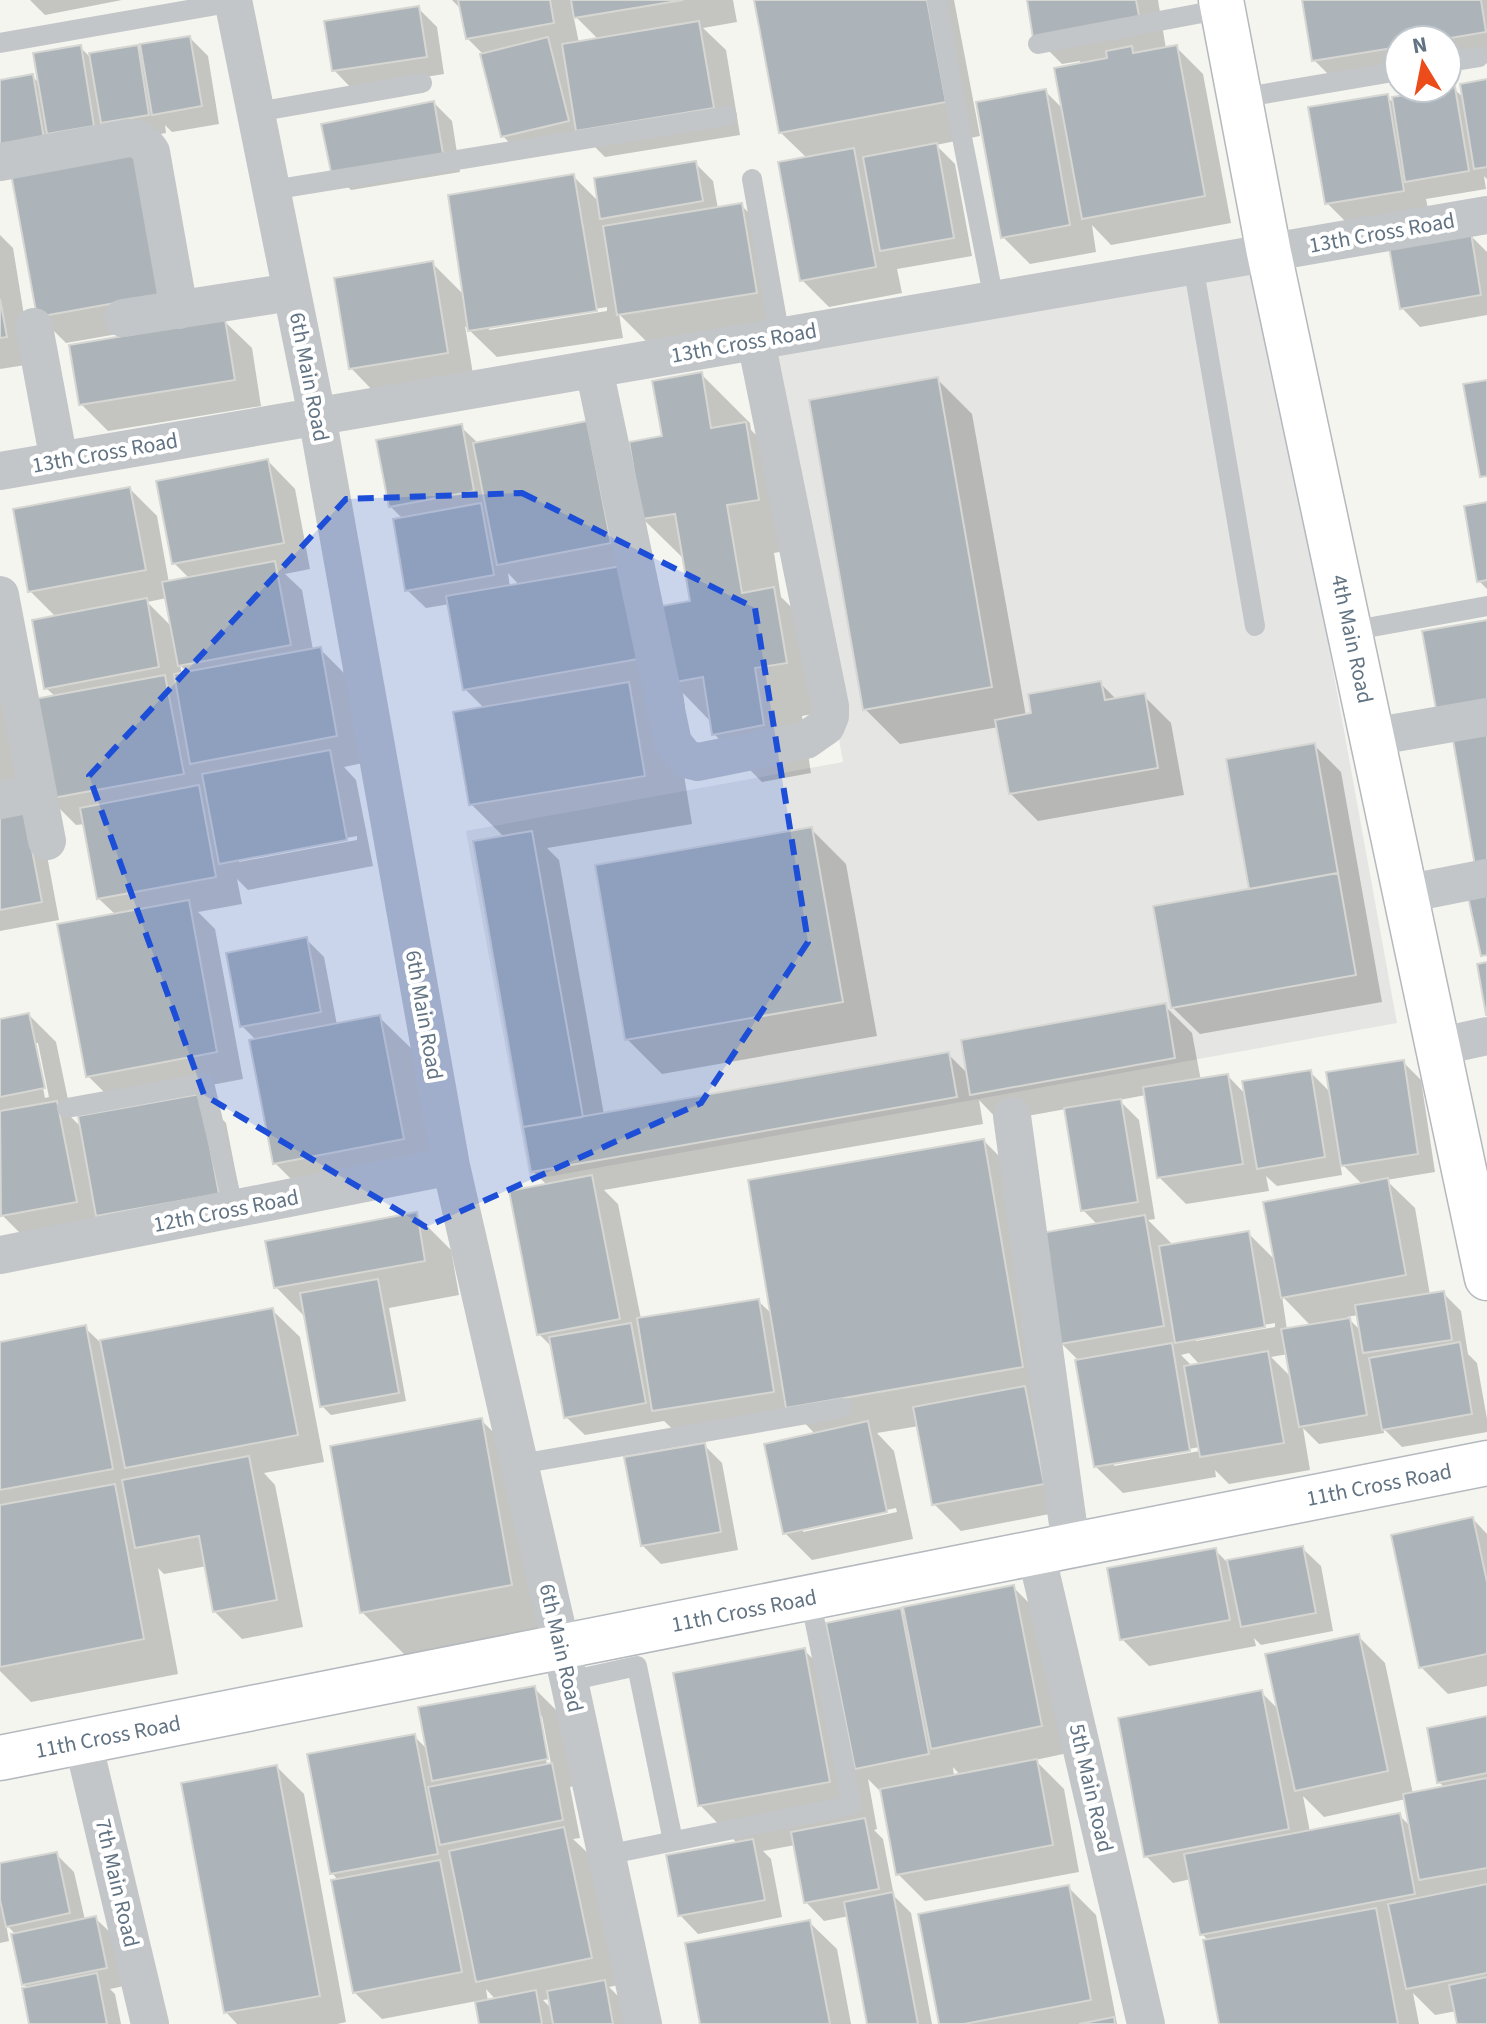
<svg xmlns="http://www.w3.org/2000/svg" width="1487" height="2024" font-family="'Source Sans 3',sans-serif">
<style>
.built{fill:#e5e6e4}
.shadow{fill:#0003;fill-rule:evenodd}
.building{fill:#acb4b9;stroke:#d6d6d3;stroke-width:2}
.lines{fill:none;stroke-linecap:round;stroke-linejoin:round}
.secondary-casing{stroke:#b4b9be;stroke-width:47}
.lane{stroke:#c2c6c9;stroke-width:20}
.street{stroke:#c2c6c9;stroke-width:38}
.secondary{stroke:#fff;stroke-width:44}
.marked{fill:#1d4ed8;fill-opacity:0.2;stroke:#1d4ed8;stroke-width:6;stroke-dasharray:16 10;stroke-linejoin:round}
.labels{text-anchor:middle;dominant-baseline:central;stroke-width:8;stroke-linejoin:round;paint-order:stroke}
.street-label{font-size:22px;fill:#627483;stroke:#fff}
</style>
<rect width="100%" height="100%" fill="#f5f5f0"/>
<!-- built -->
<path class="built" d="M1260,267L1397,1023L530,1180L466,831L843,762L770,356Z"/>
<!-- shadow -->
<path class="shadow" d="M30,0H122L45,15Z
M452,0H733L737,22L703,28L726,50L740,135L605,157L587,139L521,155L503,136L482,53L467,38L462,10ZM573,14L599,40L579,43Z
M756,0H954L980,136L936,145L955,164L972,256L897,269L902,293L829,307L802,280L808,159L780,132Z
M1029,0H1158L1166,49L1176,47L1203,74L1231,223L1111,245L1092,225L1096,252L1030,264L1003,237L1045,91L1064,110L1081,65L1080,61L1062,64L1035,37Z
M1304,0H1487V63L1447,70V40H1399V78L1341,87L1314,60Z
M418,8L437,27L444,74L352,89L334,70Z
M190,38L208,56L219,124L172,132L165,125L166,133L121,141L0,150V82L32,76L40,84L80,47L91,58L137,47L144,54Z
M1487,81V179L1484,176L1486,189L1426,199L1430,218L1354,230L1327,203L1387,97L1395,104L1454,89L1465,99Z
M434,103L452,121L460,172L351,190L333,171Z
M695,163L713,181L718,209L742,206L769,233L783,319L646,341L619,314L623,338L497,357L465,326L474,380L378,396L351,368L433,264L464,295L573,176L600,203ZM607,307V311L489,330V326Z
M13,170L186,322L66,343L39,316Z
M0,235L13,248L32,364L0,369Z
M1470,235L1487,252V315L1420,327L1402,308Z
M224,321L252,348L261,406L108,431L81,404Z
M701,374L750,423L751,430L793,472L806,547L774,553L781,597L822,637L834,710L802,716L811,773L762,782L714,734L712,723L683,693L685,707L656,712L677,732L692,824L547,848L559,860L604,1115L948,1054L969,1075L1165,1006L1192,1033L1201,1081L1228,1076L1247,1096L1310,1072L1332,1094L1403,1062L1421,1080L1435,1172L1386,1180L1415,1208L1430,1295L1443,1293L1461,1311L1468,1354L1477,1363L1487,1419V1432L1402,1447L1383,1428L1384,1433L1319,1444L1303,1428L1310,1470L1229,1484L1215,1470L1216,1477L1123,1493L1095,1466L1079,1361L1061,1343L1098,1225L1083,1210L1066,1109L999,1121L979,1100L983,1124L604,1190L618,1204L641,1319L758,1301L773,1315L984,1141L1019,1176L1070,1510L961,1531L934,1504L919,1426L877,1433L894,1451L913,1539L812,1560L785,1533L816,1435L800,1418L681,1437L664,1421L585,1435L566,1417L554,1349L539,1334L547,1185L533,1171L505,838L471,804L485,709L465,689L450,604L426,608L407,590L403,519L390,506L461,427L479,444L586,423L662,608L693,603L685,560L643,519L664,438ZM508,573L520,586L510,587ZM1146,1095L1159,1177L1186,1204L1269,1191L1266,1176L1277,1186L1342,1175L1340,1162L1363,1185L1276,1261L1248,1233L1172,1244L1148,1220L1155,1219L1139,1120L1119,1100ZM1282,1296L1311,1326L1287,1330ZM1358,1315L1361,1331L1347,1317ZM1275,1323V1327L1196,1341V1337ZM1189,1353L1200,1365L1192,1366L1181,1355ZM1288,1354L1292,1378L1271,1357ZM1200,1447V1451L1114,1466V1462ZM896,1508L897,1512L803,1532V1528Z
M937,379L972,414L1026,716L1101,684L1117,700L1144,696L1171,723L1184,795L1038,821L1010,793L999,727L900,744L865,709Z
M268,461L295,489L310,569L285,574L302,590L313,650L320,649L347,676L363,763L344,767L356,780L373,866L248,890L237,879L242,904L198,912L215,929L243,1079L115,1103L88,1076L116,915L98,898L85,824L76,825L49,798L56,697L46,688L56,617L30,591L130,489L157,516L169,583L190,579L174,563ZM167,598L173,628L147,602ZM180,665L188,673L182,675ZM357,836V840L239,862V858Z
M1487,504V589L1479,581Z
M0,679L28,778L0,784Z
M1314,745L1341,772L1382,1002L1200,1034L1172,1007L1251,890Z
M0,809L41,823L59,920L0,931Z
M811,829L846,864L877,1036L662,1074L627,1039Z
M306,939L324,957L337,1025L379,1017L415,1052L438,1174L310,1198L275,1163L257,1041L242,1026Z
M29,1015L56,1042L71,1114L69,1115L82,1128L199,1096L226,1123L245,1220L30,1243L3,1216L0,1201V1021ZM34,1043H38L49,1097L45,1098Z
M416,1215L451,1250L459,1295L389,1308L406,1401L331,1415L322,1406L306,1318L276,1287Z
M272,1310L300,1337L324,1462L264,1473L275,1485L303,1627L242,1639L215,1612L207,1566L164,1574L158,1568L178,1674L31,1702L0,1671V1344L85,1328L100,1342Z
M481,1420L530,1468L559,1633L410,1660L362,1612Z
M704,1445L722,1463L738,1550L661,1564L642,1545Z
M1473,1519L1487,1534V1686L1448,1694L1421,1667Z
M1302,1548L1321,1566L1333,1631L1261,1645L1254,1638L1256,1646L1149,1666L1122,1639L1215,1550L1227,1562Z
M1014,1588L1041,1615L1068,1753L1035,1760L1064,1789L1079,1872L925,1901L898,1874L883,1794L868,1779L877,1829L874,1830L883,1839L894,1896L911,1913L932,2024H869L849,1916L824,1921L806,1902L795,1845L763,1851L771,1859L782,1917L698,1934L680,1915L738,1844L700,1805L804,1650L841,1687L900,1610L907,1618ZM953,1767L961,1776L954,1777Z
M1358,1636L1385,1663L1413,1794L1445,1788L1439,1782L1487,1718V2024H1459L1457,2011L1435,2015L1413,1993L1419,2024H1221L1209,1941L1202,1934L1191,1879L1173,1883L1146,1856L1261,1692L1280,1711ZM1303,1796L1324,1817L1406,1799L1411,1827L1399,1815L1310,1832Z
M534,1688L561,1715L574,1786L570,1787L580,1838L573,1839L591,1856L618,1985L609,1987L623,2001L627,2024H481L477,2001L382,2019L354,1992L339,1881L332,1873L414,1736L428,1750ZM538,1716H542L552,1769L548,1770ZM486,1989L496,2000L488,2002ZM550,1999L552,2009L543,2000Z
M277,1767L304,1794L346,2022L337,2024H237L226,2012Z
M56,1854L74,1872L85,1920L95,1918L114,1936L124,1986L110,1989L115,1994L121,2024H31L28,1989L24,1984L16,1935L6,1924L9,1941L0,1943V1865Z
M1068,1887L1096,1915L1117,2024H941Z
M809,1922L837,1949L851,2024H702Z"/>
<!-- building -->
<path class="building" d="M458,0H550L554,23L466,39Z
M571,0H683L574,18Z
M754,0H927L946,102L779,133Z
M1027,0H1136L1140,21L1033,38Z
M1302,0H1481L1486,32L1439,40H1399V47L1312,61Z
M419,6L427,57L332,71L324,21Z
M699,21L714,108L576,131L562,44Z
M190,36L202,106L152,115L140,44Z
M548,37L569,121L501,137L480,54Z
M81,45L94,126L47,134L33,53Z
M138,45L149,115L101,123L89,53Z
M1177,45L1205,196L1082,219L1054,68L1107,58L1106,51L1132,46L1133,53Z
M33,74L44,139L0,146V80Z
M1487,79V167L1474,169L1460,84Z
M1455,87L1469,171L1405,182L1392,97Z
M1046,89L1070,225L1001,238L976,102Z
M1388,94L1404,191L1325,204L1308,107Z
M434,101L443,154L331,172L321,124Z
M937,143L954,238L880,251L863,157Z
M133,146L160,295L37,317L10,168Z
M854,148L876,267L800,281L778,162Z
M696,161L703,201L600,219L594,178Z
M574,174L597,311L468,331L448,195Z
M742,203L757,293L617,315L603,226Z
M1471,233L1481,295L1400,309L1389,247Z
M433,261L448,353L349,369L334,278Z
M0,299L7,337L0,338Z
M225,319L235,380L79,405L69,345Z
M702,372L711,428L746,422L759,500L727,505L742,593L774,587L787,663L755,668L764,725L712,735L703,677L670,683L656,607L690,601L675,514L642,519L629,442L662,436L652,381Z
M938,377L992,687L863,710L809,400Z
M1487,380V476L1480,477L1463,384Z
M587,421L611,543L497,565L473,443Z
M462,424L474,491L389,507L376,440Z
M268,459L284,543L172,564L156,481Z
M130,487L146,570L28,592L13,509Z
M1487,502V580L1477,582L1464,506Z
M481,503L494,575L405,591L393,519Z
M275,561L291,645L178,666L162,582Z
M622,566L638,659L463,690L446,596Z
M147,598L159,667L44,689L32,620Z
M1487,620V700L1436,709L1422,631Z
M321,647L337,736L190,764L174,674Z
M165,675L184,774L47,799L29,700Z
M1101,681L1105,700L1145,693L1158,768L1009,794L995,720L1031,713L1028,694Z
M629,682L645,776L469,805L453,712Z
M1487,734V864L1475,866L1453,740Z
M1315,743L1338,873L1249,889L1226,759Z
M330,750L347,840L219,864L202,774Z
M199,785L216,877L97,899L80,808Z
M23,803L42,902L0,910V807Z
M812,827L843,1002L625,1040L595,865Z
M532,831L583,1117L523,1127L473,841Z
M1338,873L1356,975L1171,1008L1153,906Z
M1487,888V955L1481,956L1467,892Z
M189,900L217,1052L86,1077L57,924Z
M307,937L321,1012L240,1027L226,953Z
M1487,962V1015H1486L1477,964Z
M1166,1003L1175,1058L970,1095L961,1040Z
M29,1013L45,1088L0,1097V1019Z
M380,1015L404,1139L273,1164L249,1040Z
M949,1052L957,1097L531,1172L523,1127Z
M1404,1060L1418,1154L1341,1166L1326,1072Z
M1311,1070L1325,1157L1257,1169L1242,1081Z
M1228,1074L1243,1164L1157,1178L1143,1087Z
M200,1094L219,1194L96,1216L78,1116Z
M1121,1099L1138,1202L1081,1211L1064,1108Z
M57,1101L77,1202L1,1216L0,1111Z
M984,1139L1023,1367L786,1408L748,1180Z
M592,1175L620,1319L537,1335L509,1191Z
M1388,1178L1406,1275L1281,1298L1263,1202Z
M417,1212L425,1261L274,1288L265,1241Z
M1145,1215L1164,1326L1060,1344L1041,1233Z
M1249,1231L1265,1327L1175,1343L1159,1246Z
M378,1279L399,1393L320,1407L300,1293Z
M1444,1291L1452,1340L1363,1353L1355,1305Z
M759,1299L774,1392L652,1411L637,1318Z
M273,1308L298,1435L125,1468L100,1340Z
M1350,1318L1367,1415L1299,1427L1281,1329Z
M631,1323L646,1403L564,1418L549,1337Z
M86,1325L113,1469L0,1490V1342Z
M1460,1342L1472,1414L1382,1430L1369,1358Z
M1172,1343L1190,1451L1094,1467L1075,1360Z
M1268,1351L1284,1443L1200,1457L1184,1366Z
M1025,1386L1044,1484L932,1505L913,1407Z
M482,1418L512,1585L360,1613L330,1446Z
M868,1421L887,1512L783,1534L764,1444Z
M705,1443L721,1532L641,1546L624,1457Z
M249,1456L277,1600L213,1612L199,1536L135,1548L122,1480Z
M115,1484L144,1639L0,1667V1505Z
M1473,1517L1487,1582V1654L1419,1668L1391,1535Z
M1303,1546L1316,1613L1241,1627L1227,1560Z
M1216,1548L1230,1620L1120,1640L1107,1568Z
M1014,1585L1042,1726L931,1749L903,1607Z
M901,1608L929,1754L855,1769L826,1623Z
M1359,1634L1388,1771L1295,1791L1265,1654Z
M805,1648L830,1782L698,1806L673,1673Z
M535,1686L548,1759L432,1781L418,1707Z
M1262,1690L1289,1829L1144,1857L1118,1718Z
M1487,1716V1773L1437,1783L1427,1728Z
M415,1734L438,1854L330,1874L307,1754Z
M1037,1759L1053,1845L896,1875L880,1789Z
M552,1763L563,1820L440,1845L428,1787Z
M277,1765L320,1996L224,2013L181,1783Z
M1487,1778V1868L1419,1880L1403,1794Z
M1400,1813L1415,1894L1200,1935L1184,1854Z
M865,1818L879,1889L804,1903L791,1832Z
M564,1827L592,1958L476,1982L449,1851Z
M753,1839L765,1900L678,1916L666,1855Z
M57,1852L70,1913L6,1927L0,1900V1863Z
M440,1860L462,1972L353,1993L331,1880Z
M1487,1884V1973L1406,1989L1388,1904Z
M1069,1885L1091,2000L964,2024H939L918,1914Z
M893,1892L918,2024H867L844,1902Z
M1376,1908L1398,2024H1219L1203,1940Z
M96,1916L107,1968L22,1985L11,1934Z
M810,1920L830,2024H700L685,1943Z
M97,1973L107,2024H29L22,1988Z
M1487,1977V2024H1457L1449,1985Z
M605,1980L613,2024H553L547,1991Z
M536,1990L542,2024H479L475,2002Z
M1114,2017L1115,2024H1079Z"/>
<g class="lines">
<defs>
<path id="secondary" d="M1221,0L1269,253L1487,1278
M0,1758L1487,1463"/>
</defs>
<!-- secondary casing -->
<use href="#secondary" class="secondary-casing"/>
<!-- lane -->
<path class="lane" d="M937,0L957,112L994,300
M0,43L234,2
M1038,44L1223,9
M1447,62L1479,57
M1240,98L1399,71
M257,112L422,83
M752,179L780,337
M272,190L727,116
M1193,265L1255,626
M1350,631L1487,606
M67,1108L204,1083L234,1210
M520,1464L842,1408
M569,1681L637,1666L673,1841
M606,1855L852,1805L810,1598"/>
<!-- street -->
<path class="street" d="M233,0L317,416L451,1166L569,1681L643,2024
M0,162L129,138C140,139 145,143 151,152L179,310
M123,318L292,292
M34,327L59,461
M594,369L673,743L686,759L698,762L806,740L826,726L830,716V706L756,341
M0,471L1487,215
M0,595L47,841
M1372,737L1487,717
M0,800L37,793
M1405,894L1487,878
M1437,1047L1487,1036
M1012,1116L1071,1546
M0,1255L451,1166
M1036,1553L1146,2024
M83,1742L150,2024"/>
<!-- secondary -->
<use href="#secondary" class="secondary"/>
</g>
<!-- marked area -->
<path class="marked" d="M522,493L755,608L808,942L701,1103L426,1227L204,1095L89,776L346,499Z"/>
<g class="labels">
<!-- street labels -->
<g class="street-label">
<text transform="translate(1382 233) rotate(-10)">13th Cross Road</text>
<text transform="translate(744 343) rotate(-10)">13th Cross Road</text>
<text transform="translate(309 377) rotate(79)">6th Main Road</text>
<text transform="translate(105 453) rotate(-10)">13th Cross Road</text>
<text transform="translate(1352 639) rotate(78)">4th Main Road</text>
<text transform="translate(424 1015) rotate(80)">6th Main Road</text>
<text transform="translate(226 1211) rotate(-11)">12th Cross Road</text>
<text transform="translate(1379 1485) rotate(-11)">11th Cross Road</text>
<text transform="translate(744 1611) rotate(-11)">11th Cross Road</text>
<text transform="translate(561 1648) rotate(77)">6th Main Road</text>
<text transform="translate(108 1737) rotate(-11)">11th Cross Road</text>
<text transform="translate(1091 1788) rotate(77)">5th Main Road</text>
<text transform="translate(117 1883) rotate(77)">7th Main Road</text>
</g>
</g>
<!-- north arrow -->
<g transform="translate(1423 64) rotate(350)"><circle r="38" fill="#ffffff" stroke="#c0c7cd" stroke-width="2"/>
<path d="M0-6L14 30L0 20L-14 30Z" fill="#eb4c1a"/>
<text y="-12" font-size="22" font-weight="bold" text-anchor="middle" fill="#627483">N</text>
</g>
</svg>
